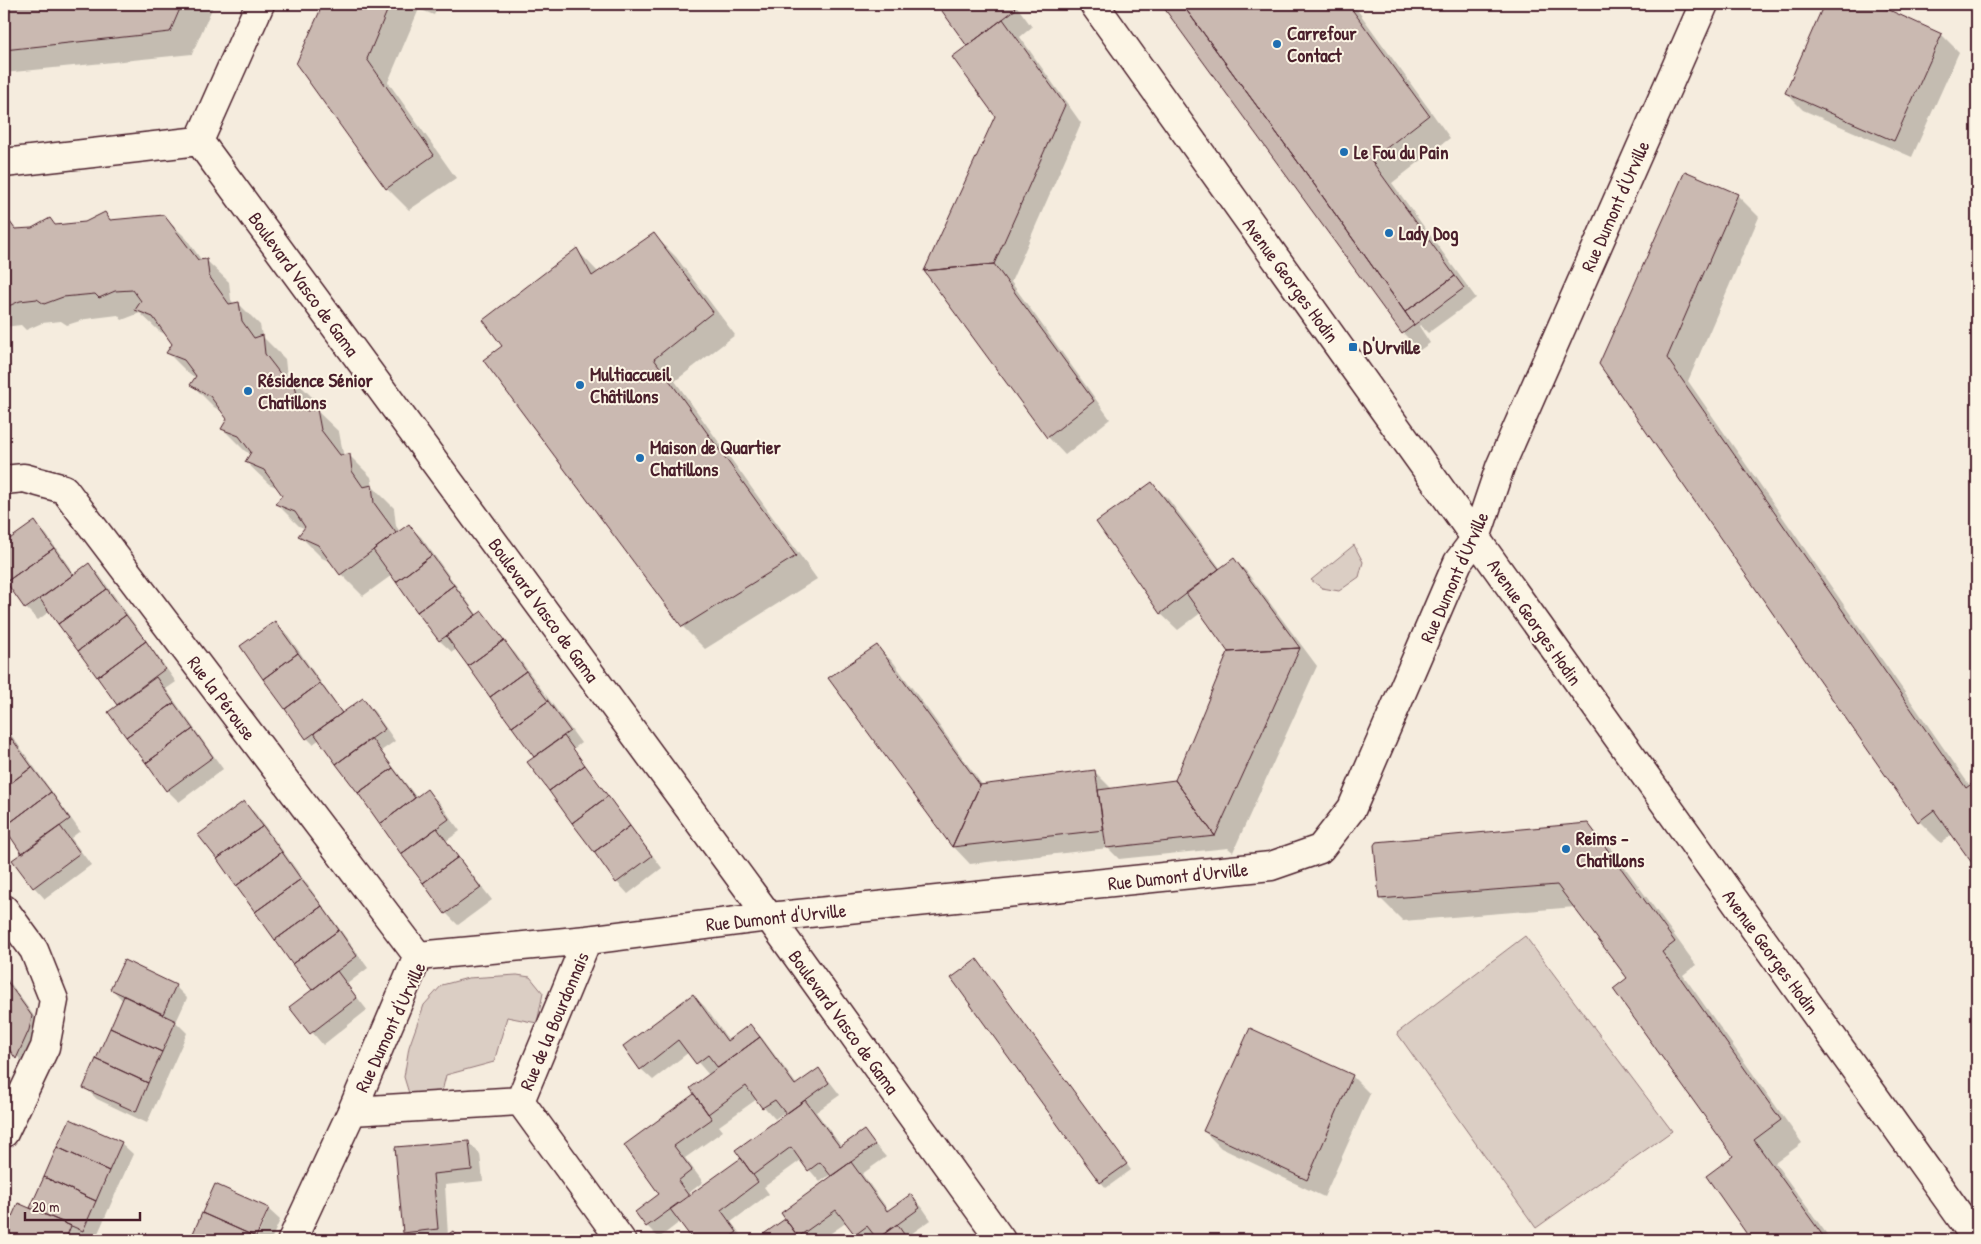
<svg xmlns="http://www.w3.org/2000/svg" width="1981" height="1244" font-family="'Patrick Hand',sans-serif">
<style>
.green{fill:#dbcec4;stroke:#927678}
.shadow{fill:#0003;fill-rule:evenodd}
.building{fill:#cab9b1;stroke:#4a1f2b}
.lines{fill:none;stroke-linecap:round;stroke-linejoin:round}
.street-casing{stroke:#4a1f2b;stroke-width:31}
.street{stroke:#fcf5e5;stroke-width:28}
.poi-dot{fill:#1f6fb2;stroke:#fcf5e5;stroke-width:2}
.labels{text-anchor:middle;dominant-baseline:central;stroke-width:4;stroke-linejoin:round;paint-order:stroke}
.poi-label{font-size:19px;font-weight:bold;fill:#4a1f2b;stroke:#fcf5e5;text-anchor:start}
.street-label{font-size:19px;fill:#4a1f2b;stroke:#fcf5e5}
</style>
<rect width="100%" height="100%" fill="#f5ecde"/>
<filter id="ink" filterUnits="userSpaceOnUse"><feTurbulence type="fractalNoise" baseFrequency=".02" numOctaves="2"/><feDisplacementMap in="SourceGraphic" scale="10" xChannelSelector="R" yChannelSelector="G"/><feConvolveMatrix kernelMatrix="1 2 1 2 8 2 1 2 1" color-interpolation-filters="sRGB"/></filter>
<g filter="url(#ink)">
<!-- green -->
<path class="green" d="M1354,545L1363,562L1359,577L1339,591L1322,588L1311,580Z
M1525,936L1672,1131L1536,1228L1397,1033Z
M517,975L530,977L543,993L537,1023L507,1017L494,1062L446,1075L441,1096L411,1100L404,1077L409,1047L424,1005L442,985L468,978Z"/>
<!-- shadow -->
<path class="shadow" d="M4,4H214L192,54L4,73Z
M324,4H439L434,15L419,9L388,82L456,178L409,210L387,188L297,64Z
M938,4H1015L1032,27L1020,37L1081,123L1011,282L1110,419L1065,455L1048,437L926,271L996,116L968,46Z
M1163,4H1261L1263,7L1267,4H1353L1450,138L1392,183L1476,298L1428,333L1420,325L1419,326L1430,343L1420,350L1403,333Z
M1825,4H1873L1942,35L1959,52L1912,157L1803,110L1786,93Z
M1737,195L1759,217L1688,381L1970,786L1977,781V867L1953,834L1941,843L1919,821L1601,364Z
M104,214L112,221L163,216L186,238L202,261L206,260L229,282L231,300L234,304L238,303L260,325L262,336L285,359L287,377L289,380L294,379L316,401L317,411L339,432L343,453L345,456L349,455L371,477L373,487L394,508L396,526L400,532L409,526L421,537L478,616L515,653L581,743L573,749L662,868L628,894L617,882L536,757L457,649L452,652L440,641L392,575L363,596L341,574L333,563L322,558L300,536L306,529L299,526L277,504L284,495L279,488L269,484L246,462L251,454L245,451L223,429L228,419L224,413L214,407L192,385L196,377L190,375L168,353L174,344L167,335L159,331L140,313L122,320L118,315L86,319L67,325L61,321L42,323L26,330L21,325L4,327V227L9,224L16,230L32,229L49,219L57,227L86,223Z
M654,235L676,257L735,335L675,381L817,579L705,649L683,627L484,360L503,346L576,249L599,273Z
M1152,483L1169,500L1221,569L1234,560L1246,571L1317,666L1233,852L1228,848L1119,859L1108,848L970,864L953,846L876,646L894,663L983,786L1094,771L1112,789L1175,782L1230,652L1202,612L1178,630L1160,613Z
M34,523L46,534L75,575L89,565L100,576L176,682L166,689L223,769L179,802L167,790L110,712L119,705L50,611L38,620L26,608L4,577V544Z
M275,623L287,634L343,714L362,700L374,711L395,741L381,751L417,798L427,791L439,802L460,831L446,841L492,900L458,925L446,913L320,739L313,744L307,738Z
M4,725L80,831L71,838L91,865L45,899L34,887L24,854L4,827Z
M244,802L256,814L368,968L347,984L367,1010L323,1045L291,1007L313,990Z
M1588,824L1610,847L1696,965L1683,975L1802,1143L1775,1163L1831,1240H1753L1708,1176L1735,1156L1629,979L1575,907L1403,921L1381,899L1376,845Z
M977,961L1131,1170L1106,1188L1101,1182Z
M4,974L43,1029L28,1069L4,1040Z
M175,986L187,998L176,1022L187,1033L147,1123L97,1099L85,1088L123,1001L112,989Z
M693,995L705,1007L729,1041L750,1026L762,1038L797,1085L818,1070L830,1082L840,1095L816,1112L842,1147L864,1132L886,1157L862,1174L889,1211L911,1195L922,1207L931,1220L908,1236L910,1240H862L847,1222L821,1240H758L787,1220L833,1176L831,1174L820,1182L801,1160L764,1187L769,1194L731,1222L745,1240H694L681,1221L659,1238L647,1226L637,1213L661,1195L626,1146L696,1095L709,1075L689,1052L653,1080L641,1069ZM757,1099L775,1119L785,1112L787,1114L742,1158L691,1196L689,1193L703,1182L685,1158L723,1131L719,1126Z
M1251,1029L1352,1076L1370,1094L1324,1197L1221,1148L1204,1131Z
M71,1120L121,1143L133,1154L95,1240L83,1237L82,1240H4L19,1204L31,1209Z
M468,1142L480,1154L483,1181L445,1185L448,1236L453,1232L460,1240H412L404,1232L396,1148Z
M215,1185L268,1209L280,1220L271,1240H256L268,1212H265L253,1240H191Z"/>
<!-- building -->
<path class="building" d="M4,4H182L170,32L4,50Z
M323,4H390L367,59L434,155L386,189L296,64Z
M937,4H1011L1016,9L967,46Z
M1161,4H1182L1306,173L1414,325L1402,334Z
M1182,4H1256L1259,8L1265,4H1348L1429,115L1371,160L1455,276L1405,312L1306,173Z
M1824,4H1876L1942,34L1894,141L1785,93Z
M1003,19L1065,105L994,264L924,271L995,116L952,57Z
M1685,171L1738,194L1667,358L1966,788L1977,780V870L1934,810L1918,822L1599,364Z
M105,212L110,220L164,215L198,260L207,259L209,276L229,304L239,302L242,321L254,338L263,335L265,354L285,380L294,378L297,396L307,411L317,409L321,430L340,455L350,454L352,471L363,487L372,485L374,503L396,533L340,575L318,545L298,536L305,527L295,512L275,504L282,495L264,470L245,462L251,452L239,436L221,429L227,419L210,396L190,385L196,376L184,360L166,353L172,344L153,317L135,310L141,301L133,290L115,291L99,298L95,294L63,297L44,304L37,299L20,301L4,308V226L10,222L15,229L32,228L50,218L55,225L85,222Z
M654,233L713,312L654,359L796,556L682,627L483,360L502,346L483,320L577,248L592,276Z
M994,264L1094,401L1047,438L924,271Z
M1455,276L1464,288L1414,325L1405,312Z
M1152,482L1219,569L1160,614L1096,522Z
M35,521L54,548L6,582L4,579V543Z
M409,524L432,555L396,582L373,550Z
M54,548L73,575L25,609L6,582Z
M432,555L454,585L417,612L396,582Z
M1234,558L1262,596L1300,648L1228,652L1186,593Z
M89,563L107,589L58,624L40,599Z
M454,585L476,615L439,641L417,612Z
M107,589L126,615L78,651L58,624Z
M482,611L504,640L468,666L446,636Z
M126,615L146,641L97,677L78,651Z
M275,621L298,653L263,679L240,646Z
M504,640L526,671L490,697L468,666Z
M146,641L165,669L117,705L97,677Z
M877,645L980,785L952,847L828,678Z
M1300,648L1261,735L1215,836L1175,780L1228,652Z
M298,653L320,683L285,709L263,679Z
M526,671L548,701L512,727L490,697Z
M156,677L174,703L126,737L108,712Z
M320,683L342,713L306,739L285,709Z
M363,698L385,729L336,764L314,733Z
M548,701L570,731L534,757L512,727Z
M174,703L193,729L146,763L126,737Z
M4,728L12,739L4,745Z
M193,729L213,757L166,791L146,763Z
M564,736L585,765L549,791L527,762Z
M371,738L393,768L358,793L336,764Z
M12,739L32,767L4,788V745Z
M585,765L608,796L572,823L549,791Z
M32,767L51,792L4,827V788Z
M393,768L415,798L380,824L358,793Z
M1095,770L1104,830L952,847L980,785Z
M1175,780L1215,836L1106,848L1098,790Z
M427,789L449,819L401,854L380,824Z
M51,792L70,819L22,854L4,827Z
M608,796L630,826L594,852L572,823Z
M244,801L263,826L217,859L198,835Z
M1588,823L1675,942L1662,952L1781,1120L1754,1140L1826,1240H1751L1706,1176L1733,1156L1613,989L1627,978L1557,885L1379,899L1374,845L1376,842Z
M60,826L80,853L33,888L12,860Z
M263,826L282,852L236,886L217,859Z
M630,826L652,856L616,883L594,852Z
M437,828L458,857L423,883L401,854Z
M282,852L301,879L255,912L236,886Z
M458,857L481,888L445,914L423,883Z
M301,879L322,906L275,940L255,912Z
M322,906L339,930L292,964L275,940Z
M339,930L357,956L312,990L292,964Z
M977,959L1127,1164L1100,1183L951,978Z
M124,960L176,985L163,1014L110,989Z
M337,971L357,998L310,1034L289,1007Z
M4,977L32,1016L29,1030L16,1059L4,1042Z
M693,994L727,1041L750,1024L760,1037L718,1068L708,1055L696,1064L678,1040L640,1070L623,1046Z
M124,996L176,1021L162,1052L110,1028Z
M110,1028L162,1052L148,1083L96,1059Z
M1250,1028L1353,1075L1307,1180L1203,1131Z
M760,1037L795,1085L819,1068L829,1083L786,1114L775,1100L762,1108L746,1086L708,1114L690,1088Z
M96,1059L148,1083L136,1112L83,1088Z
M694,1094L712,1119L674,1146L692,1170L678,1181L689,1196L646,1227L635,1212L659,1194L624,1145Z
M805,1100L840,1147L864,1130L875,1145L831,1176L820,1162L808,1171L791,1147L753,1175L735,1150Z
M70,1119L122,1142L109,1171L57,1147Z
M469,1141L472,1170L433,1174L438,1229L403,1233L395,1147Z
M57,1147L109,1171L96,1201L44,1177Z
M741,1158L758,1182L721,1210L737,1232L726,1240H693L670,1209Z
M851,1162L887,1211L911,1194L920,1208L877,1239L867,1226L855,1235L836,1210L798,1237L781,1213Z
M44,1177L96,1201L83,1231L30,1208Z
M215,1184L269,1208L256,1237L202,1213Z
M18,1203L71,1226L65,1240H23L5,1232Z
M202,1213L256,1237L254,1240H190Z
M785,1219L801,1240H755Z
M897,1224L908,1240H875L877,1239Z
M453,1231L460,1240H440Z
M5,1232L23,1240H4Z"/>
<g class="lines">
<defs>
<path id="street" d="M1094,4L1977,1240
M199,141L769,917L1001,1240
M199,141L260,4
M4,163L199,141
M4,480L24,478L64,489L418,956
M4,909L34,950L54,1000L45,1047L4,1133
M587,940L520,1101L621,1240
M352,1111L520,1101
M292,1240L352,1111L418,956L587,940L769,917L1271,866L1320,849L1352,808L1458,562L1476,538L1500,467L1704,4"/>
</defs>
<!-- street casing -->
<use href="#street" class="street-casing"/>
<!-- street -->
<use href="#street" class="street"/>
</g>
</g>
<!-- markers -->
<g class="poi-dot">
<circle cx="1277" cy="44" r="5"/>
<circle cx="1344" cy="152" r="5"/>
<circle cx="1389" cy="233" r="5"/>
<rect x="1348" y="342" width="10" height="10" rx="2.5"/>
<circle cx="580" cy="385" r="5"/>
<circle cx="248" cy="391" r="5"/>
<circle cx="640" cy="458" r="5"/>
<circle cx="1566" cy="849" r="5"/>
</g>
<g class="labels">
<!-- poi labels -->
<g class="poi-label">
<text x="1287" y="33">Carrefour<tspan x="1287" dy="22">Contact</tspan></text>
<text x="1354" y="152">Le Fou du Pain</text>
<text x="1399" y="233">Lady Dog</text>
<text x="1363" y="347">D'Urville</text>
<text x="590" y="374">Multiaccueil<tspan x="590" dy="22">Châtillons</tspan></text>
<text x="258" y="380">Résidence Sénior<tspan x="258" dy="22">Chatillons</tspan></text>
<text x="650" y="447">Maison de Quartier<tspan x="650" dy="22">Chatillons</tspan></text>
<text x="1576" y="838">Reims -<tspan x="1576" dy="22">Chatillons</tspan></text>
</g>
<!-- street labels -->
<g class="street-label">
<text transform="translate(1615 206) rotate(-66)">Rue Dumont d'Urville</text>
<text transform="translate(1291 280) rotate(54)">Avenue Georges Hodin</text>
<text transform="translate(304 284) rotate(54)">Boulevard Vasco de Gama</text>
<text transform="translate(1454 577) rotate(-66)">Rue Dumont d'Urville</text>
<text transform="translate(544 610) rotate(54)">Boulevard Vasco de Gama</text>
<text transform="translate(1535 622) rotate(55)">Avenue Georges Hodin</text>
<text transform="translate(222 698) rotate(53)">Rue la Pérouse</text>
<text transform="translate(1178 876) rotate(-6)">Rue Dumont d'Urville</text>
<text transform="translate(776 917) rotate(-6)">Rue Dumont d'Urville</text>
<text transform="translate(1771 952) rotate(54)">Avenue Georges Hodin</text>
<text transform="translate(554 1021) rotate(-67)">Rue de la Bourdonnais</text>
<text transform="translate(844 1022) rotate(54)">Boulevard Vasco de Gama</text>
<text transform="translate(390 1027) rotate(-65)">Rue Dumont d'Urville</text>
</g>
</g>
<!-- margin -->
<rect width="1981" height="1244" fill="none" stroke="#fcf5e5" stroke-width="20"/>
<rect x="10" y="10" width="1961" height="1224" fill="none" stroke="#4a1f2b" stroke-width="2" filter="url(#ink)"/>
<!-- scale -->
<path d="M25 1212v8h115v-8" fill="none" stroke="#4a1f2b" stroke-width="2.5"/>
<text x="32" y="1212" font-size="15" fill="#4a1f2b" stroke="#fcf5e5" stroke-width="4" paint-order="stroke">20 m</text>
</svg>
